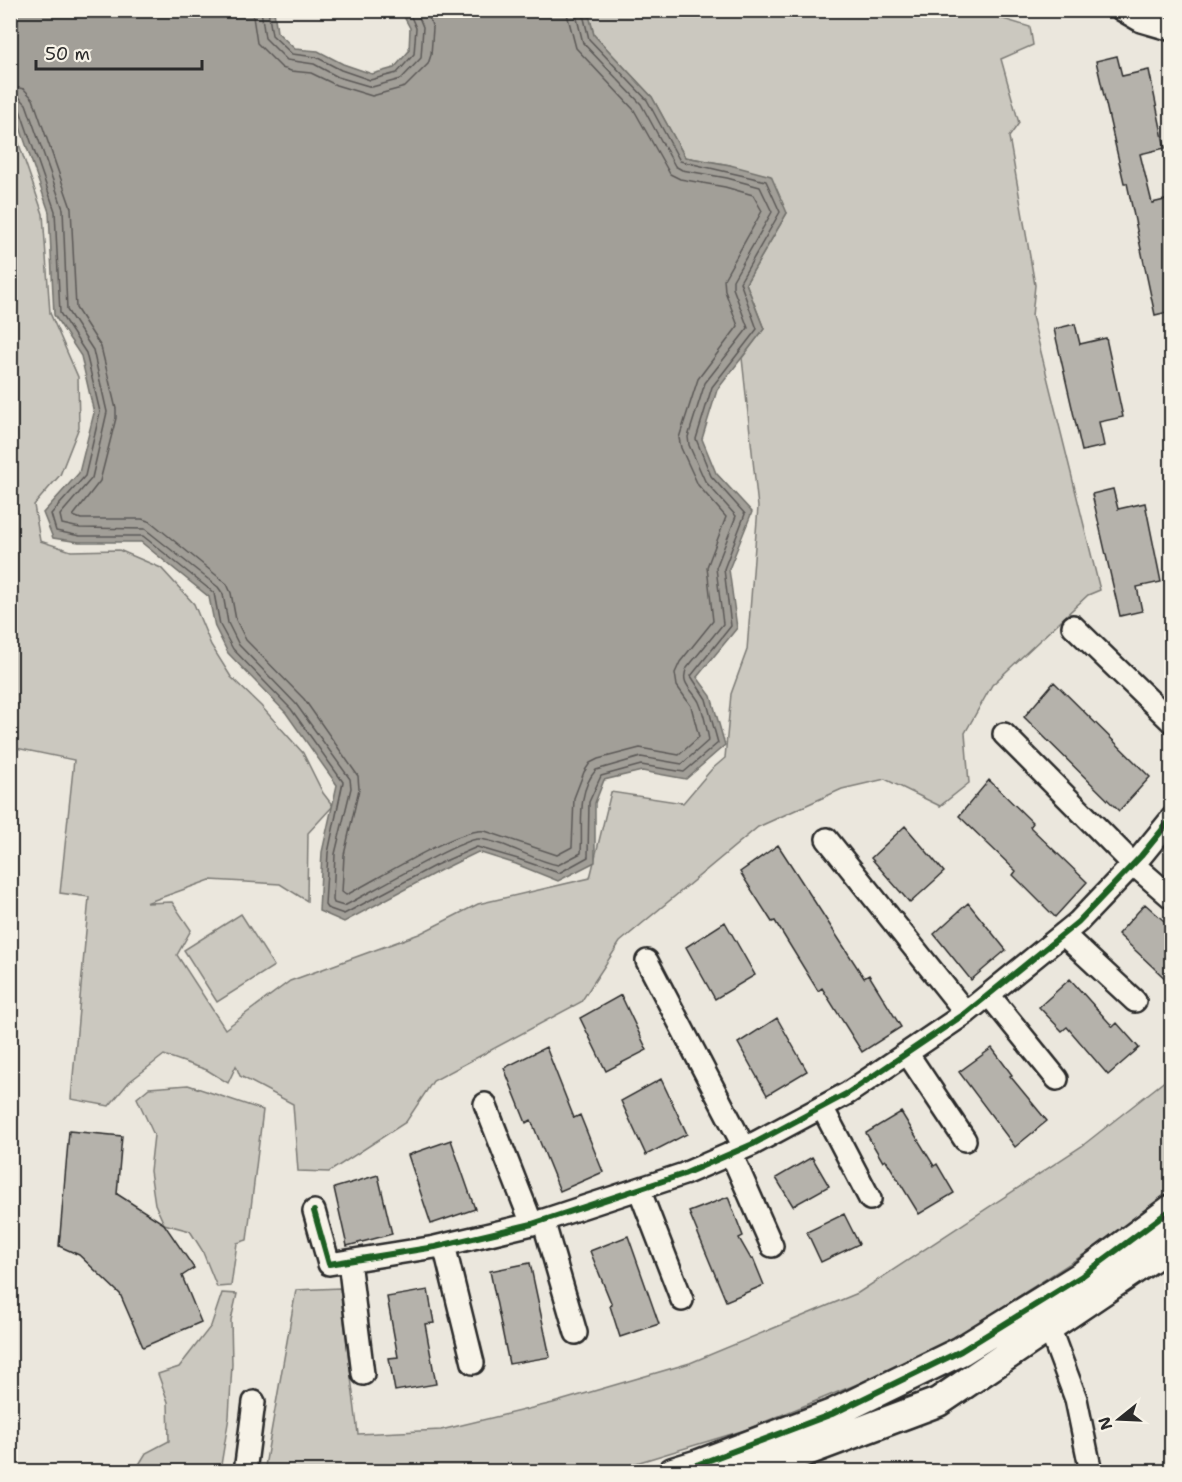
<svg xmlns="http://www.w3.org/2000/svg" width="1182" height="1482" font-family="'Shantell Sans',sans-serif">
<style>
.green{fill:#cbc8bf;stroke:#7b7a75;stroke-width:1.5}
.water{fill:#a29f98;stroke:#72716c;stroke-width:1.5}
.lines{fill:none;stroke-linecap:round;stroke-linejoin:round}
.shore{stroke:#5b5957;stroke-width:1.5}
.building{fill:#b5b2ab;stroke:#2b2b2b;stroke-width:1.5}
.street-casing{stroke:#2b2b2b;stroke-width:26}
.secondary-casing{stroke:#2b2b2b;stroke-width:33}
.street{stroke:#f7f3e8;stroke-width:21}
.secondary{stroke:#f7f3e8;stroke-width:28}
.cycleway-casing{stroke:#f7f3e8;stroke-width:10}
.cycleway{stroke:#1b5e20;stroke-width:6}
</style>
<rect width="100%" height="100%" fill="#ebe7dd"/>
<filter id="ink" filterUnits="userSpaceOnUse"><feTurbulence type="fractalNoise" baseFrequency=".0167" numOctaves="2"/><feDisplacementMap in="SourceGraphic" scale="12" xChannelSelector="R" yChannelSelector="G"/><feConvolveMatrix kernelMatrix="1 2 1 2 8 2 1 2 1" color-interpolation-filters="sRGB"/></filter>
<g filter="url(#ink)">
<!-- green -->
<path class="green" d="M992,10L993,16L1030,27L1033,45L1001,59L1019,123L1009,137L1035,285L1032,316L1100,590L1088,595L992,685L965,733L969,783L940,806L885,779L842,789L758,827L620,942L581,1002L433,1081L406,1122L329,1172L298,1171L293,1104L240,1076L236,1066L228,1083L207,1070L164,1055L129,1082L109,1106L71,1099L89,897L60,893L74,760L11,747L10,118L43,214L50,313L78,377L79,427L60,475L34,505L40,541L71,551L119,550L161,568L194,604L211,645L231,677L261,706L303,753L323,793L333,806L308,833L307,901L280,884L210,880L146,903L172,902L191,930L177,955L225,1029L290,981L419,934L478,904L590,878L611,792L683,803L711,770L725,758L731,694L747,650L758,507L742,358L764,329L746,283L787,213L730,165L685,157L652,97L594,35L588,11Z
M241,914L274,966L217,1002L184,950Z
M1171,1076V1189L1139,1219L926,1356L745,1430L610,1471L264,1472L296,1290L340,1288L358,1434L441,1430L553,1403L690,1363L858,1293L1082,1146Z
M188,1085L263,1110L247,1240L237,1243L231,1286L217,1287L202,1250L190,1231L164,1224L155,1204L150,1171L154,1135L137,1098L149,1088Z
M222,1293L237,1294L231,1320L232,1364L229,1417L220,1471H135L146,1453L169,1441L168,1402L158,1374L179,1367L211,1326Z"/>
<!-- water -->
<path class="water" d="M17,11H274L277,32L295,49L318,51L343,64L372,74L394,68L409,51L410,28L401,11H588L594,35L652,97L685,157L730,165L771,176L787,213L746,283L764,329L717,390L702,439L716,473L752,512L729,569L737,628L697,677L711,696L725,745L686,779L642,771L604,780L595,803V862L558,881L516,864L478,852L439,871L344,922L319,911L322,852L337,785L286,713L228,653L215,627L209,597L141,542H79L53,538L43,513L79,473L94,413L81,356L54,315L49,212L11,101V48Z"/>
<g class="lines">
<!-- shore -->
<path class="shore" d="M252,10L257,43L282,68L291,71L311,73L336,85L372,96L405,87L428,64L431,55L433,28L426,10
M261,10L265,38L287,60L314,64L338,77L372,87L401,79L421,58L423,27L416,10
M268,10L272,35L292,54L316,57L341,70L370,80L397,73L414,54L416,28L408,10
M10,86L24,89L33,99L71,208L76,308L101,347L116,409V418L100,481L73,516L81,519H142L151,522L227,584L231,593L236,620L246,640L304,699L358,776L359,789L344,855L342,892L346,895C373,882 461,826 485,831L557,855L572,847L574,798L584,772L590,763L598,759L640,748L679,755L699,737L691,706L677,686L675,673L680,662L713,621L707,567L726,517L698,485L681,448L679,438L698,379L738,326L725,291L724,279L762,211L753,195L725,187L680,179L670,174L634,110L576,48L566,10
M10,95L19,97L26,104L63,209L67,310L93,350L107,412L92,478L60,515L62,524L80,528L145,529L218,587L223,594L228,623L239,645L296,704L350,779L351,788L335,854L333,900L334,903L344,906C366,895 462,838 479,839C507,842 532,860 558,865L581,853C583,826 576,792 596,770L641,757L682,764L709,740C707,729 704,713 699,702C693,690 679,683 687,668L723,624L716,568L736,516L705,481L689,445L688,437L705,383L748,328L733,288V280L772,212L760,187L727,178L682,170L675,166L641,104L583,43L575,10
M10,102L16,103L19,107L55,211L60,313L86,353L100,412L85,476L51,514L56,531L80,536H143L214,593L220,625L233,649L291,709L343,782L328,853L325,905L327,908L344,914L436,865L477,847L518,859L559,873L588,857L589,802L601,776L641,765L684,772L718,743L706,699L691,676L731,626L724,569L745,514L711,476L696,439L712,387L757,329L740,282L780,212L766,181L680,161L647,100L589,39L582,10"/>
</g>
<!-- building -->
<path class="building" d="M1117,56L1122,76L1149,70L1165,148L1140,154L1152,203L1169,199L1172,211V311L1155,315L1127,183H1124L1096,61Z
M1075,324L1080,344L1106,338L1123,417L1099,422L1104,446L1082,451L1054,329Z
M1113,489L1118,509L1145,503L1161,582L1137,587L1142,611L1120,616L1092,494Z
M1054,682L1150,777L1119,811L1024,717Z
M989,780L1033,823L1030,827L1087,882L1055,917L1013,875L1016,871L959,816Z
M905,826L944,872L910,903L871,858Z
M778,845L864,978L869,975L901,1027L862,1052L822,988L818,991L775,921L772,922L740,872Z
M968,903L1006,950L971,980L934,934Z
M1145,904L1172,928V985L1118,934Z
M725,922L755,975L715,999L686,947Z
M1070,979L1113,1027L1117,1023L1139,1048L1108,1075L1067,1027L1062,1031L1039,1007Z
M621,995L647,1050L606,1071L580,1018Z
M777,1018L807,1071L767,1095L738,1043Z
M546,1047L574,1118L580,1115L603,1172L560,1191L531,1120L526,1123L504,1068Z
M992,1048L1012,1075L1010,1076L1047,1121L1015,1147L959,1072Z
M661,1079L687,1134L646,1155L621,1101Z
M901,1112L934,1166L937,1164L954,1193L919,1214L886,1160L883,1162L866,1133Z
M69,1131L122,1136L117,1194L164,1224L194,1268L182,1276L201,1322L143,1347L120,1294L79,1255L59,1246Z
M451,1140L475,1209L431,1224L408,1155Z
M812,1157L829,1186L793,1206L776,1178Z
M378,1175L392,1234L347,1246L334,1188Z
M728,1197L743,1236L739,1238L751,1259L753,1258L764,1285L726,1301L689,1212Z
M844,1214L859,1244L821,1262L807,1232Z
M628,1236L659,1324L620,1337L610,1306L612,1305L590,1251Z
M530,1263L550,1357L509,1364L490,1271Z
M428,1290L434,1323L425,1324L436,1384L395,1391L389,1358L398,1357L387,1297Z"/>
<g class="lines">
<defs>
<path id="street" d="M1122,10L1141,21L1172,30
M1073,626L1172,722
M1004,734L1133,864L1172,898
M827,839L966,1013
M1063,934L1135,1001
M647,961L744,1147
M989,995L1057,1079
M907,1053L965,1140
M485,1104L532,1224
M822,1107L870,1199
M731,1153L772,1246
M639,1189L682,1300
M314,1211L329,1264L435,1247L532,1224L684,1174L753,1144L848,1093L966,1013L1078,922L1141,856L1172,818
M543,1220L576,1333
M444,1245L473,1363
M349,1261L363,1374
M1049,1327L1076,1399L1091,1472
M245,1472L254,1402"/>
<path id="secondary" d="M673,1472L699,1464L832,1414L961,1351L1082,1276L1172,1209
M751,1472L938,1402L1172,1244"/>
</defs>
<!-- street casing -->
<use href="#street" class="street-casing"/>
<!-- secondary casing -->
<use href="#secondary" class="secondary-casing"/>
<!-- street -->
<use href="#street" class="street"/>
<!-- secondary -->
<use href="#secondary" class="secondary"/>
<defs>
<path id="cycleway" d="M314,1211L329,1264L435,1247L532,1224L684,1174L753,1144L848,1093L966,1013L1078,922L1141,856L1172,818
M673,1472L699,1464L832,1414L961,1351L1082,1276L1172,1209"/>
</defs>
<!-- cycleway casing -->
<use href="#cycleway" class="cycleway-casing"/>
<!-- cycleway -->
<use href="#cycleway" class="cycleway"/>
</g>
</g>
<!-- margin -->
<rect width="1182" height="1482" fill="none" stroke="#f7f3e8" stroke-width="36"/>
<rect x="18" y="18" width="1146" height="1446" fill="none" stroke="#2b2b2b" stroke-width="2" filter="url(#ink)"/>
<!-- north arrow -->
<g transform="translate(1119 1419) rotate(252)" stroke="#f7f3e8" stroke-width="4.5" paint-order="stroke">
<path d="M0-4.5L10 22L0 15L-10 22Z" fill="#2b2b2b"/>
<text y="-9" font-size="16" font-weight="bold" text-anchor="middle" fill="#2b2b2b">N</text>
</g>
<!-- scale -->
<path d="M36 60v9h166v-9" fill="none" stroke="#2b2b2b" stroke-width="3"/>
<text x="45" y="60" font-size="18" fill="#2b2b2b" stroke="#f7f3e8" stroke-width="4.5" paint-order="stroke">50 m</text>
</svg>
